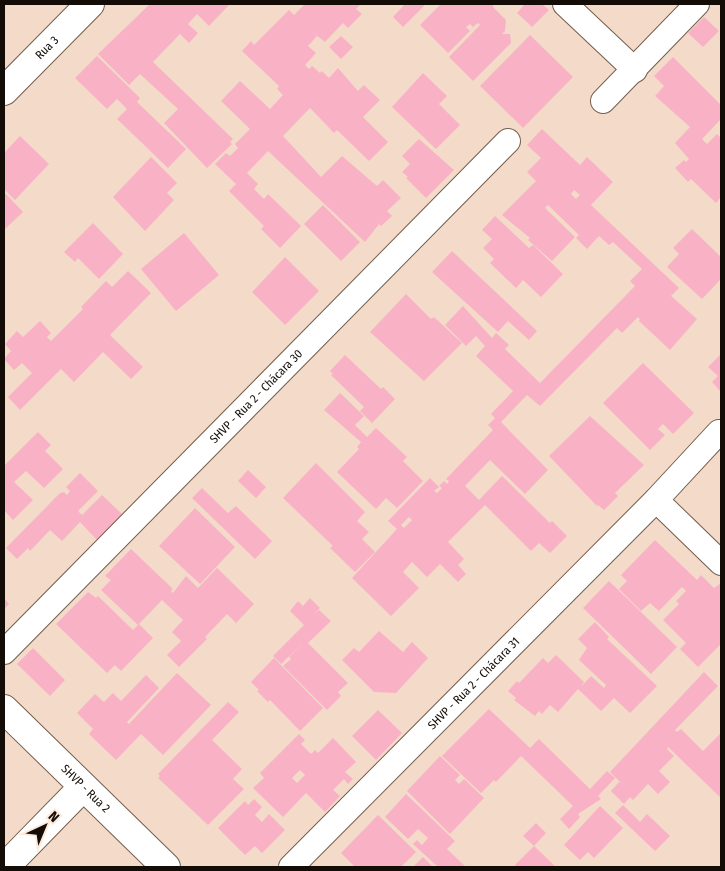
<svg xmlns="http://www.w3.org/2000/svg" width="725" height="871" font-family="'Fira Sans Condensed',sans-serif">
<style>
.building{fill:#f9b1c6;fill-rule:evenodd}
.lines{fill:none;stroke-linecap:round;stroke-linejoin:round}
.street-casing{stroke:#735d4d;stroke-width:26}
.secondary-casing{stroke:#735d4d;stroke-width:30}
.street{stroke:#fff;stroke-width:24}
.secondary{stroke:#fff;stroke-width:28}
.labels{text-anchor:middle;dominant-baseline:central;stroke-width:4;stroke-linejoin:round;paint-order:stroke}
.street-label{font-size:12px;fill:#140c06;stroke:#feeadb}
</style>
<rect width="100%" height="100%" fill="#f4dbc9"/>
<!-- building -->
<path class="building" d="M150,4H230L209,26L197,14L188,24L198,33L189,43L180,34L153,62L233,139L230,142L232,144L207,168L164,123L178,109L140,74L129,85L98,54Z
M305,4H361L356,9L362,14L348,28L343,23L325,42L310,30L317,36L308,46L316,53L305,65L309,69L312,66L320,73L322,71L329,78L338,68L358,91L364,85L380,100L363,117L388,142L369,161L337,130L334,133L310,108L283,136L321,177L342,156L377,186L383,180L401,198L387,211L392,216L381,226L379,224L365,242L268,151L247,173L258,184L254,189L264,199L268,194L301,226L280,248L261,229L264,226L229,191L236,184L215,164L226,153L230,156L238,148L235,144L250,129L221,101L240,81L270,109L283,95L277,89L279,86L242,51L251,41L254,45L289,10L294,15Z
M405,4H426L403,27L393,17Z
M441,4H494L493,7L506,20L505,31L502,34H510L511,43L473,81L449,57L480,25L478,23L473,27L470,24L466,27L470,31L448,53L420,25Z
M525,4H542L549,10L532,27L517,13Z
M704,17L719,31L703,47L688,33Z
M530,35L573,77L523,128L480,86Z
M341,36L353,47L341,59L329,47Z
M97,56L140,98L137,102L186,149L168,168L117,119L127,109L117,99L107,109L75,78Z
M673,57L721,105V119L702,139L707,144L717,134L721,138V197L716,203L691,179L688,182L675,168L684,160L686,162L689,159L675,143L690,127L655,96L664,86L654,76Z
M423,73L447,96L439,104L460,125L436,149L392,107Z
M542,129L580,165L587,157L613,182L591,205L679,288L671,296L697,319L670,350L639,321L640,319L638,317L622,333L617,328L540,406L527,395L501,422L548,470L525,494L490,460L465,486L479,500L502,476L550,523L552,521L567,536L550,553L539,543L531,551L485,505L448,542L464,559L458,565L466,574L458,582L440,564L427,577L412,562L403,572L419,588L391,616L352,578L397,529L388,521L430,478L439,487L434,491L437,493L442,488L439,486L444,481L447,484L449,481L446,479L493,430L488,425L495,418L491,414L513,391L476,356L485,346L476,336L466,346L445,325L463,306L492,338L496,333L509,345L505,349L540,383L635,286L630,281L642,269L613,242L609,245L599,236L587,249L576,238L579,235L548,205L545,208L575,237L552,261L528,240L530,238L502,215L536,181L527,172L541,158L527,145ZM574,190L580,195L576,199L571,194ZM409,517L412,520L404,528L401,525Z
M20,136L49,164L15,200L4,189V153Z
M419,139L454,170L426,198L406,178L408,177L402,172L410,164L402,156Z
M151,157L177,183L167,193L174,200L145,231L113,197Z
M4,192L23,212L4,230Z
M323,205L360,242L341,261L304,224Z
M495,216L529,248L533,245L563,274L541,297L523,280L516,288L490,263L494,259L483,248L492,239L482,230Z
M93,223L123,254L99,279L78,258L75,262L64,252Z
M692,229L721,257V279L702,299L667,267L679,254L673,248Z
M184,233L219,275L176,311L141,269Z
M452,251L537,331L529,340L508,321L498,332L432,272Z
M285,257L319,291L285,325L252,292Z
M128,271L151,293L110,335L143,367L131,379L103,352L74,382L61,369L20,410L8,397L32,373L22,363L14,370L4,359L11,351L5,344L17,331L23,337L40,321L51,333L47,337L51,341L83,309L81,307L106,281L112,287Z
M406,294L431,319L434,317L462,343L424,381L370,332Z
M721,354V392L712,382L718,376L708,367Z
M345,355L381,389L383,387L395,399L372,423L360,411L364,407L331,375L333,374L330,371Z
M643,363L694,413L673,434L663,424L658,429L665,435L650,450L603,403Z
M340,393L364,416L355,425L367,437L376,428L407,457L403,461L423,481L397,508L386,498L376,509L337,472L359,449L357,447L361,442L324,410Z
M590,416L644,465L615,493L618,496L604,510L598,505L597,506L549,456Z
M38,432L51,445L45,451L63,469L44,488L26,471L14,482L33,500L13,520L4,510V466Z
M316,463L365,512L357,521L369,532L362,539L375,552L355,572L330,548L333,546L283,498Z
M248,470L266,487L256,498L238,481Z
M80,473L98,491L78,511L82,515L102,495L122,514L97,540L80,522L62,541L50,530L30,551L28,548L17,559L6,548L60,493L64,492L67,495L70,491L66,487Z
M202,488L228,513L236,506L272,541L255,559L192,498Z
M195,508L235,547L200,584L159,546Z
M655,540L697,580L701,575L714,588L721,583V644L698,667L680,649L686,643L663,620L679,604L676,601L686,591L682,587L659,611L650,603L641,611L619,589L627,581L621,575Z
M131,549L173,589L171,591L173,593L186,576L198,588L217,568L254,604L236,623L227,614L205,637L207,639L179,667L167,655L181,641L172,632L183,620L162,600L139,624L153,638L121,671L115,665L107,673L56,624L88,592L96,598L98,596L133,630L138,625L101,590L111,580L105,576Z
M609,581L677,647L651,674L583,608Z
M4,598L9,604L4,609Z
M310,598L320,608L313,615L319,610L331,621L308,643L348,683L338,692L341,696L327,710L283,666L291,659L289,657L303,643L281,664L273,656L304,625L290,611L298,601L303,606Z
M595,622L609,637L607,639L657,686L630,713L614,698L601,711L578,689L558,712L550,705L542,714L539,711L535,716L514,700L516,698L508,691L517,681L519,683L543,658L548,663L556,655L584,682L581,687L591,676L604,688L606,685L579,660L587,648L578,639Z
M379,631L403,652L412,642L428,658L396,693L374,692L342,660L354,648L359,652Z
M33,648L65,680L50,696L17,664Z
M274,658L323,708L300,731L270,700L268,702L257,691L259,690L251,682Z
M704,672L718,686L675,730L677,732L681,729L703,751L721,733V798L668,747L667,749L674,756L659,771L670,782L658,794L648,784L633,800L630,797L624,804L611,791L619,782L622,784L610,772Z
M177,673L211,705L163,755L141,734L116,760L89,734L93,729L77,713L95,694L104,702L113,693L121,701L146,675L159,688L127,722L129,724Z
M228,702L239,712L212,740L242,769L233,779L244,789L208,825L158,778L160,776L158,774Z
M489,709L530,748L539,739L590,789L607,771L615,778L598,796L601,799L578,814L580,817L569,829L560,819L573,806L521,756L496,782L494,780L481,793L442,756Z
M378,710L402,733L376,760L352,736Z
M299,734L305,740L301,744L311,754L315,750L318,753L333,738L356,762L345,772L353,779L348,784L344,779L333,790L340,796L325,812L306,793L283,817L253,788L264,778L260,773ZM300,770L305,775L297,783L292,778Z
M440,756L460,775L455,780L459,784L464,779L484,798L450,834L407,791Z
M406,794L455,841L447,849L466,867H438L413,844L417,840L422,845L428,838L418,829L408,839L385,817Z
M254,799L262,807L255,815L262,822L269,814L285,830L262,853L255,846L245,855L218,828L245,801L248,805Z
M623,805L640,822L647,814L670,836L655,851L615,813Z
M600,806L623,828L594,858L588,852L580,860L564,845Z
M378,815L416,852L401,867H355L341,853Z
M536,823L546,833L534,846L523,836Z
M534,846L556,867H517L515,865Z
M423,857L433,867H413Z"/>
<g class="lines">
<defs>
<g id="street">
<path d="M565,4L635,70"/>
<path d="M603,101L697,4"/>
<path d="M656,500L721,563"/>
<path id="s1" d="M4,652L508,141"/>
<path id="s2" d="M291,867L656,500L719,432"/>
</g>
<g id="secondary">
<path id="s3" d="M4,91L90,4"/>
<path id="s4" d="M4,709L166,867"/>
<path d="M5,867L83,787"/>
</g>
</defs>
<!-- street casing -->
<use href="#street" class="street-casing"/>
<!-- secondary casing -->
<use href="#secondary" class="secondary-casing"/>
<!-- street -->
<use href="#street" class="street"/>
<!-- secondary -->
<use href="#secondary" class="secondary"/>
</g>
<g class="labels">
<!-- street labels -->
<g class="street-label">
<text stroke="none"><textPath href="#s3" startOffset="61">Rua 3</textPath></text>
<text stroke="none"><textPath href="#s1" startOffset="359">SHVP - Rua 2 - Chácara 30</textPath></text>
<text stroke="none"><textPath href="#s2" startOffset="259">SHVP - Rua 2 - Chácara 31</textPath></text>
<text stroke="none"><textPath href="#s4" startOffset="114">SHVP - Rua 2</textPath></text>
</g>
</g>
<!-- border -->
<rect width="725" height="871" fill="none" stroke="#140c06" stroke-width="10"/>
<!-- north arrow -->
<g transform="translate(45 826) rotate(44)" stroke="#feeadb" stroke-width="4" paint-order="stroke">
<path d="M0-4L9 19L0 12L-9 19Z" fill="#140c06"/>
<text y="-8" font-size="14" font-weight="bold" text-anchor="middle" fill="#140c06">N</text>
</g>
</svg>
